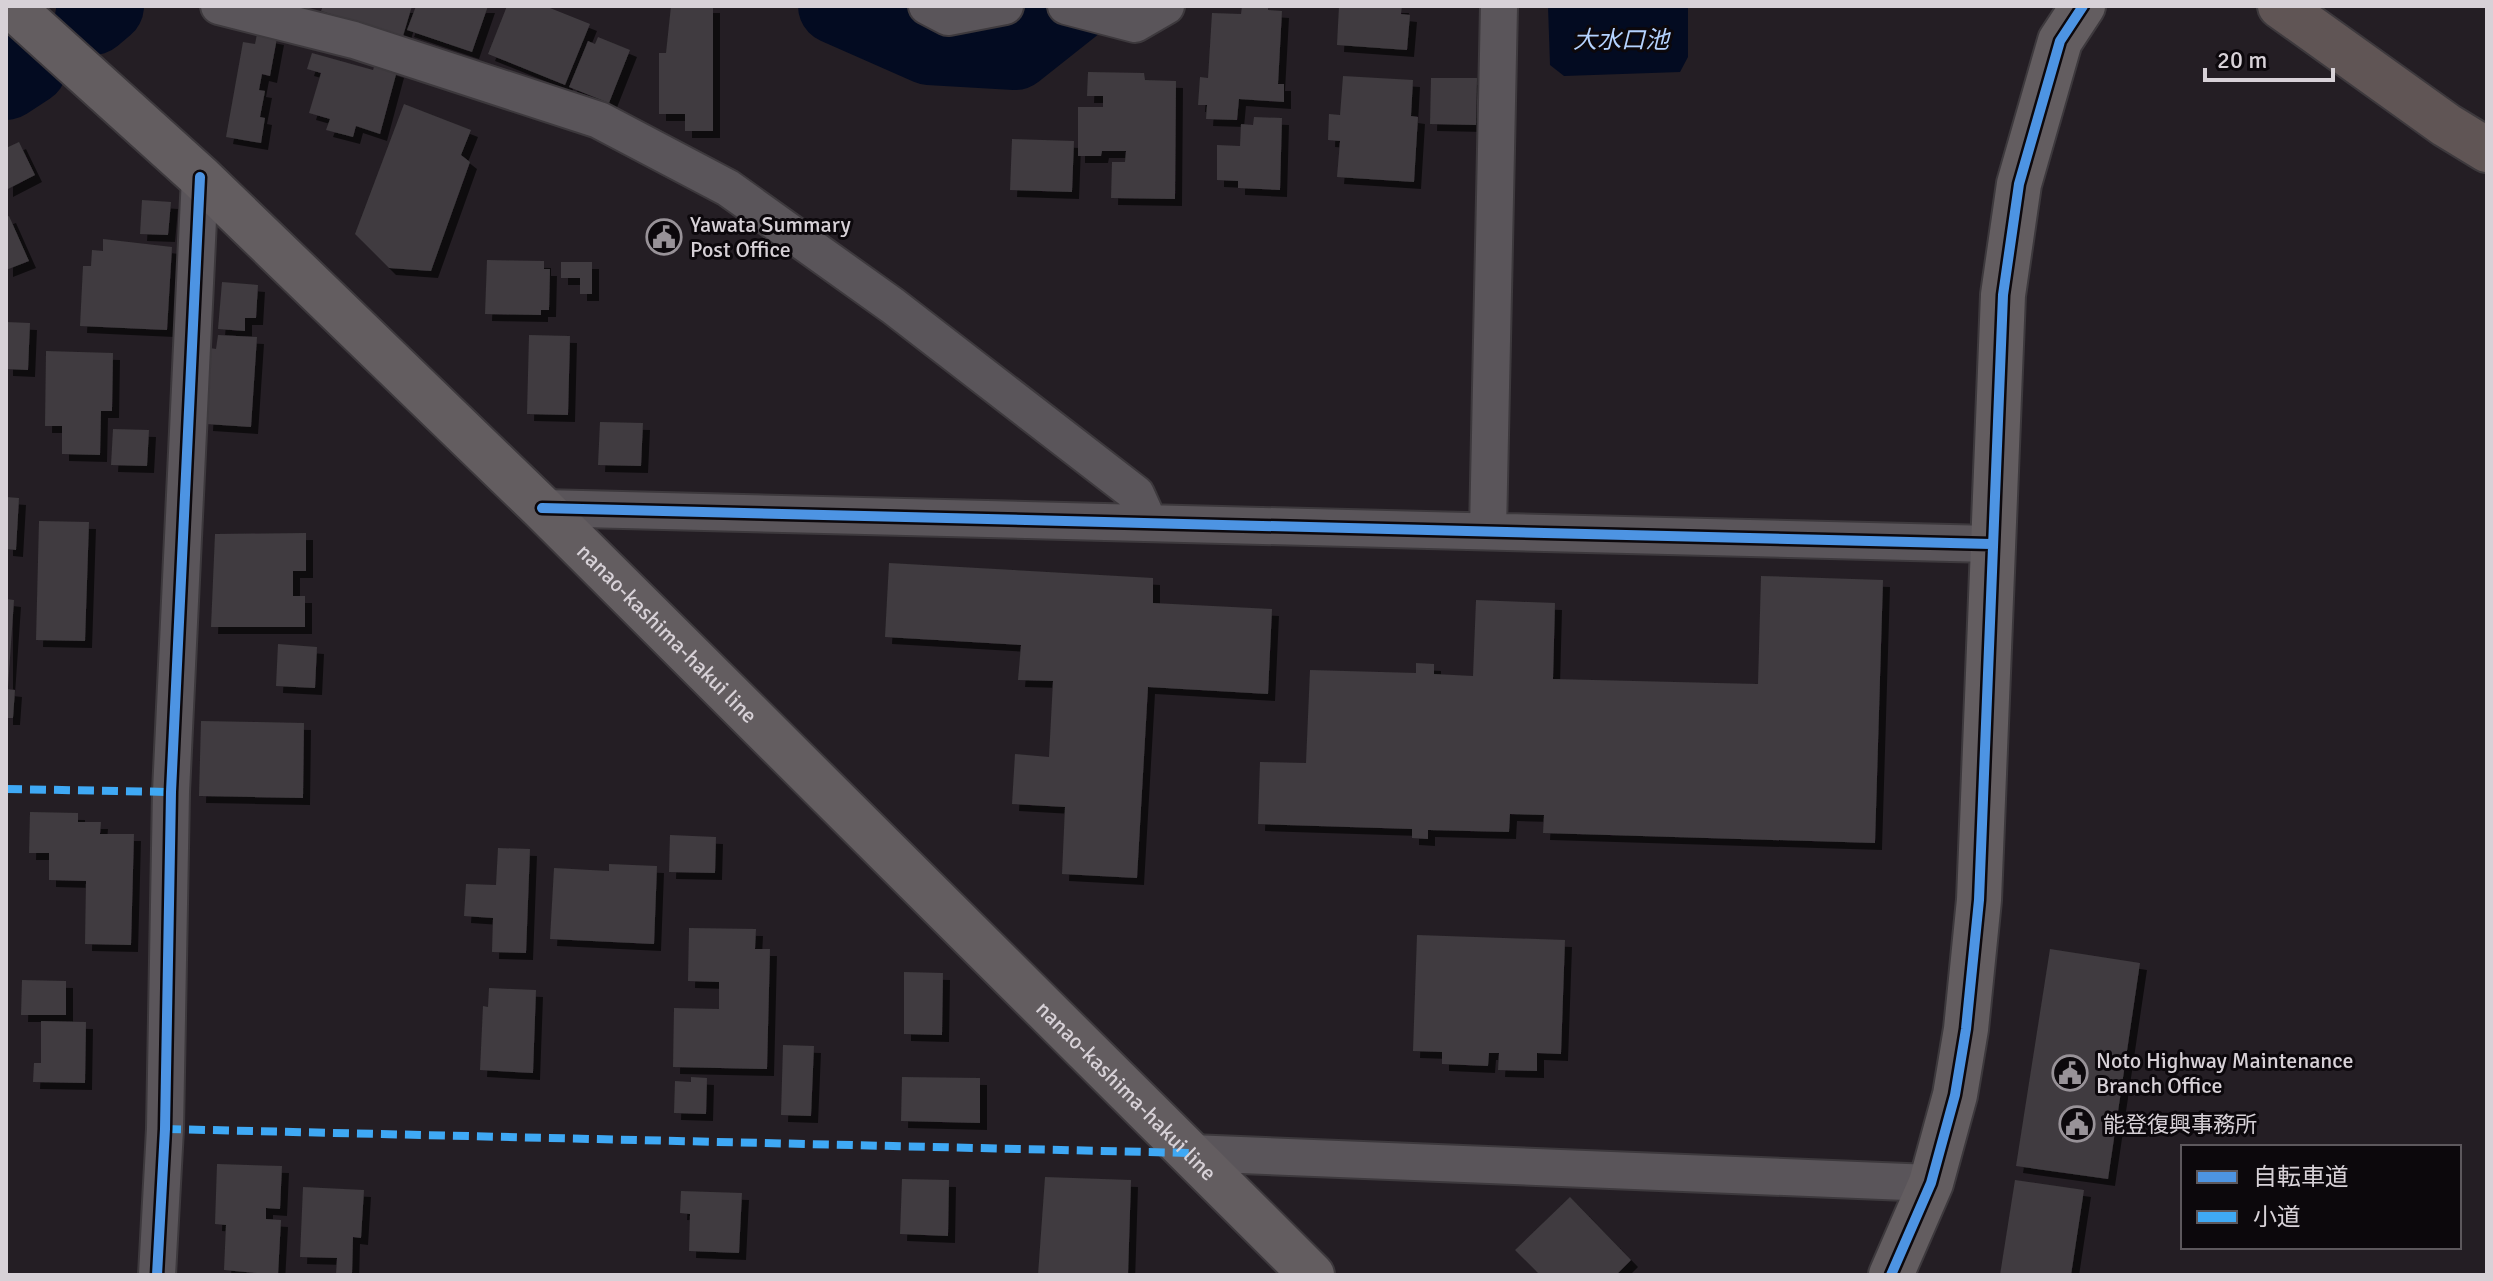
<svg xmlns="http://www.w3.org/2000/svg" width="2493" height="1281" font-family="Signika,'Noto Sans JP',sans-serif">
<style>
.water{fill:#030b21}
.lines{fill:none;stroke-linecap:round;stroke-linejoin:round}
.river{stroke:#030b21;stroke-width:76}
.building{fill:#3f3b3f;filter:url(#shadow)}
.street-casing{stroke:#3d393d;stroke-width:40}
.secondary-casing{stroke:#3d393d;stroke-width:48}
.highway-casing{stroke:#3d393d;stroke-width:48}
.street{stroke:#5a555a;stroke-width:36}
.secondary{stroke:#635d60;stroke-width:44}
.highway{stroke:#605555;stroke-width:44}
.quiet{stroke:#3fa9f5;stroke-width:8;stroke-dasharray:16 8;stroke-linecap:butt}
.cycleway-casing{stroke:#0c080c;stroke-width:15}
.cycleway{stroke:#4d94e3;stroke-width:10}
.labels{text-anchor:middle;dominant-baseline:central;stroke-width:6;stroke-linejoin:round;paint-order:stroke}
.poi-label{font-size:22px;fill:#d7d1d7;stroke:#0c080c;text-anchor:start}
.street-label{font-size:22px;fill:#d7d1d7;stroke:#0c080c}
.water-label{font-size:24px;font-style:italic;fill:#b5d3ff;stroke:#0c080c}
</style>
<defs>
<filter id="shadow"><feDropShadow dx="7" dy="7" stdDeviation="0" flood-color="#0009"/></filter>
</defs>
<rect width="100%" height="100%" fill="#241e24"/>
<!-- water -->
<path class="water" d="M1548,6H1688V57L1680,72L1564,76L1550,65Z"/>
<g class="lines">
<!-- river -->
<path class="river" d="M836,6L929,47L1015,52L1073,6
M93,17L106,6
M6,82L29,67"/>
</g>
<!-- building -->
<path class="building" d="M323,6H412L403,36L321,11Z
M416,6H488L472,52L407,30Z
M507,6H545L590,24L565,85L488,54Z
M671,6H713V131H685V114H659V53H666Z
M1242,6H1268V10L1282,11L1278,84H1284V102L1239,99L1237,120L1206,119L1207,105H1198L1200,77L1208,78L1212,13L1241,14Z
M1339,6H1402L1401,14L1410,15L1407,50L1337,45Z
M257,34L277,38L270,76L262,74L259,90L265,91L260,117L265,118L261,143L226,137L243,42L255,44Z
M598,37L630,50L609,103L569,87L588,41L595,44Z
M312,53L373,70L375,64L397,71L380,134L356,126L353,137L326,130L330,119L309,113L321,73L307,69Z
M1088,72L1144,73L1145,80L1176,81L1175,199L1111,198L1112,162H1125L1126,151H1102L1101,156H1078V107H1103V96H1087Z
M1343,76L1413,80L1411,116L1418,117L1414,182L1337,177L1340,141L1328,140L1329,114L1340,115Z
M1431,78H1477L1476,125L1430,124Z
M404,104L471,130L461,155L470,162L431,271L389,268L355,234Z
M1254,117L1282,118L1280,190L1238,188V181L1217,180V145L1240,146L1241,124L1253,125Z
M1012,139L1074,141L1072,192L1010,190Z
M19,142L35,175L6,190V148Z
M142,200L171,202L168,235L140,234Z
M9,216L29,261L6,270V217Z
M103,239L172,247L167,330L80,326L83,266H91L92,250L103,251Z
M487,260L544,261V269H550L549,310H541V315L485,314Z
M561,262H592V294H580V278H561Z
M222,282L258,285L256,318H245V331L218,329Z
M6,322L30,323L28,370L6,369Z
M218,335L257,337L251,427L206,424L210,348L216,349Z
M529,335L570,336L568,415L527,414Z
M46,351L113,353L112,411H101L100,455L62,454V426H45Z
M600,422L643,423L641,466L598,465Z
M113,429L149,430L147,466L111,465Z
M6,497L19,498L16,550L6,549Z
M39,521L89,522L85,641L36,640Z
M306,533V571H293V596H305V627H211L215,534Z
M889,563L1153,578V603L1272,609L1268,694L1148,687L1137,878L1062,874L1065,807L1012,804L1015,754L1049,757L1053,681L1018,680L1021,645L885,637Z
M1761,576L1883,580L1875,843L1543,833L1544,815L1510,814L1509,832L1428,830V839L1412,838V829L1258,824L1260,762L1306,763L1310,670L1416,673V663L1434,664V674L1473,676L1476,600L1555,603L1553,679L1758,684Z
M6,599L14,600L8,687H6Z
M278,644L317,647L315,688L276,686Z
M6,689L15,690L13,718H6Z
M201,721L304,723L303,798L199,796Z
M30,812L78,813V822H101L100,834H134L131,945L85,944L86,881L49,880V853H29Z
M670,835L716,837L715,873L669,872Z
M498,848L530,849L526,953L492,952L493,918L464,916L466,884L496,885Z
M609,864L657,866L654,944L550,939L554,868L609,871Z
M689,928L756,929L755,949H770L767,1069L673,1067L674,1008L719,1009V982L688,981Z
M1417,935L1565,940L1561,1054L1537,1053V1071L1498,1070L1499,1053H1489L1488,1066L1442,1064V1052L1413,1051Z
M2050,949L2140,963L2108,1179L2016,1166Z
M904,972L943,973L942,1035L904,1034Z
M22,980L66,981V1015H21Z
M489,988L536,990L533,1073L480,1070L483,1006L488,1007Z
M41,1021L86,1022L85,1083L33,1082L34,1063H41Z
M783,1045L814,1046L811,1116L781,1115Z
M691,1077L707,1078L706,1114L674,1113L675,1081L691,1082Z
M902,1077L980,1078V1123L901,1121Z
M217,1164L282,1166L280,1209L266,1208V1219L281,1220L278,1275L224,1270L226,1225L215,1224Z
M1045,1177L1131,1180L1128,1275H1038Z
M902,1179L949,1180L948,1236L900,1234Z
M2015,1180L2084,1190L2071,1275H2000Z
M303,1187L364,1190L361,1238L353,1237L352,1275H336L337,1258L300,1257Z
M681,1191L742,1193L739,1253L689,1251L690,1214L680,1213Z
M1570,1197L1631,1260L1616,1275H1540L1515,1250Z"/>
<g class="lines">
<defs>
<path id="street" d="M219,6L354,40L599,120L728,188L893,306L1136,494L1149,523
M927,6L948,17L1005,6
M1066,6L1135,24L1166,6
M542,508L1991,544
M1488,531L1499,6
M1191,1153L1931,1183
M157,1275L165,1129L171,792L200,177"/>
<g id="secondary">
<path id="s1" d="M11,6L200,177L542,508L1312,1275"/>
<path d="M1891,1275L1931,1183L1955,1095L1966,1029L1979,900L2003,295L2019,184L2060,41L2083,6"/>
</g>
<path id="highway" d="M2280,6L2446,125L2487,150"/>
</defs>
<!-- street casing -->
<use href="#street" class="street-casing"/>
<!-- secondary casing -->
<use href="#secondary" class="secondary-casing"/>
<!-- highway casing -->
<use href="#highway" class="highway-casing"/>
<!-- street -->
<use href="#street" class="street"/>
<!-- secondary -->
<use href="#secondary" class="secondary"/>
<!-- highway -->
<use href="#highway" class="highway"/>
<!-- quiet -->
<path class="quiet" d="M6,789L171,792
M165,1129L1191,1153"/>
<defs>
<path id="cycleway" d="M542,508L1991,544
M157,1275L165,1129L171,792L200,177
M1891,1275L1931,1183L1955,1095L1966,1029L1979,900L2003,295L2019,184L2060,41L2083,6"/>
</defs>
<!-- cycleway casing -->
<use href="#cycleway" class="cycleway-casing"/>
<!-- cycleway -->
<use href="#cycleway" class="cycleway"/>
</g>
<!-- icons -->
<defs>
<symbol id="civic-ring" viewBox="-11 -11 22 22"><circle r="9.5" fill="#0c080c" stroke="#989298" stroke-width="1.5"/><path d="M-.6-6.5H3V-4.5H.6V-3L4-1V1h2V6H-6V1h2V-1L-.6-3ZM-1.2 2.5V6h2.4V2.5Z" fill="#989298"/></symbol>
</defs>
<g fill-rule="evenodd">
<use href="#civic-ring" x="644" y="217" width="40" height="40"/>
<use href="#civic-ring" x="2050" y="1053" width="40" height="40"/>
<use href="#civic-ring" x="2057" y="1104" width="40" height="40"/>
</g>
<g class="labels">
<!-- poi labels -->
<g class="poi-label">
<text x="690" y="224">Yawata Summary<tspan x="690" dy="25">Post Office</tspan></text>
<text x="2096" y="1060">Noto Highway Maintenance<tspan x="2096" dy="25">Branch Office</tspan></text>
<text x="2103" y="1124">能登復興事務所</text>
</g>
<!-- street labels -->
<g class="street-label">
<text stroke="none"><textPath href="#s1" startOffset="908">nanao-kashima-hakui line</textPath></text>
<text stroke="none"><textPath href="#s1" startOffset="1556">nanao-kashima-hakui line</textPath></text>
</g>
<!-- water labels -->
<g class="water-label">
<text x="1621" y="40">大水口池</text>
</g>
</g>
<!-- border -->
<rect width="2493" height="1281" fill="none" stroke="#d7d1d7" stroke-width="16"/>
<!-- legend -->
<rect x="2181" y="1145" width="280" height="104" fill="#0c080c" stroke="#5d585d" stroke-width="2"/>
<rect x="2197" y="1171" width="40" height="12" fill="#4d94e3" stroke="#5d585d" stroke-width="2"/>
<text x="2253" y="1185" font-size="24" fill="#d7d1d7">自転車道</text>
<rect x="2197" y="1211" width="40" height="12" fill="#3fa9f5" stroke="#5d585d" stroke-width="2"/>
<text x="2253" y="1225" font-size="24" fill="#d7d1d7">小道</text>
<!-- scale -->
<path d="M2205 68v12h128v-12" fill="none" stroke="#d7d1d7" stroke-width="4"/>
<text x="2217" y="68" font-size="24" fill="#d7d1d7" stroke="#0c080c" stroke-width="6" paint-order="stroke">20 m</text>
</svg>
